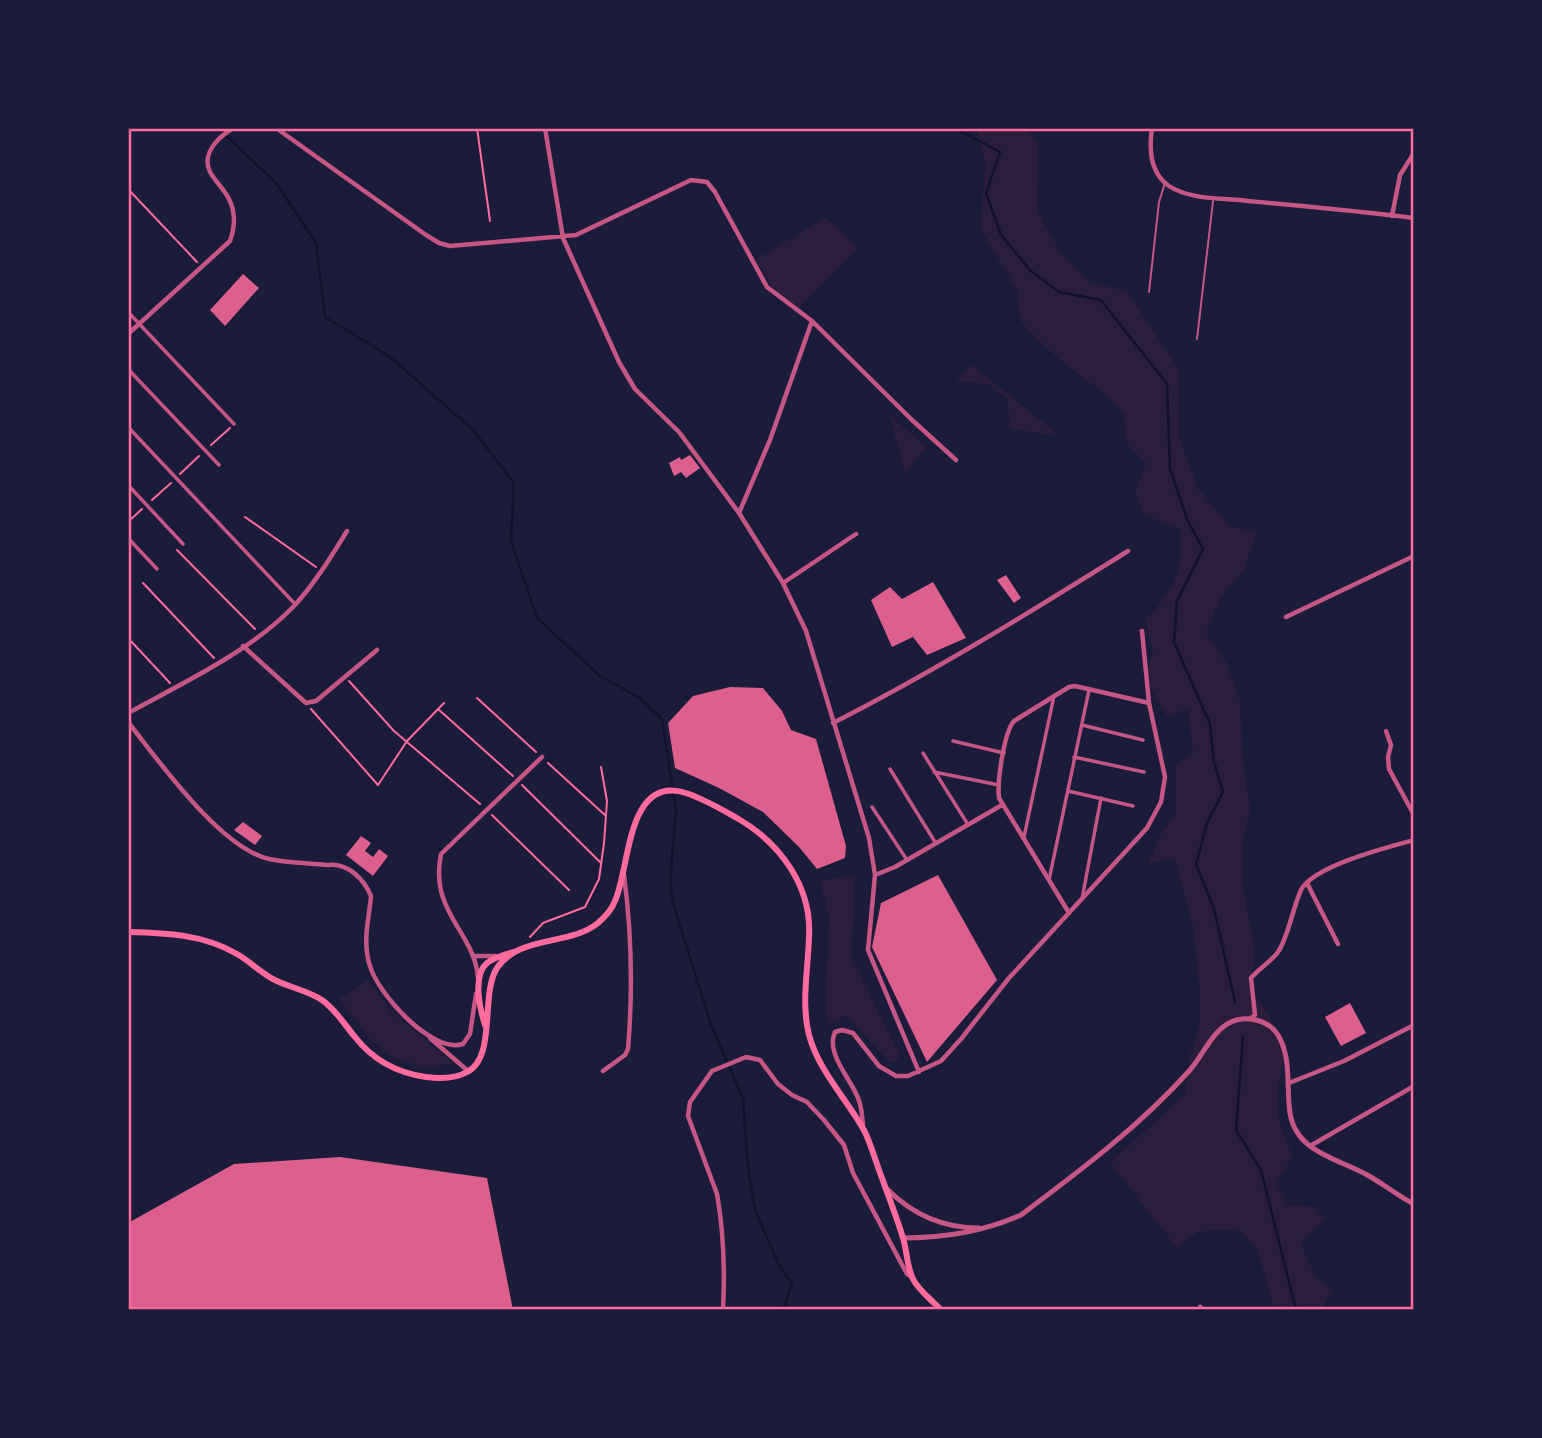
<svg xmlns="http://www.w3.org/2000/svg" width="1542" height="1438" font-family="Figtree,sans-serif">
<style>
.green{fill:#2a1e3b}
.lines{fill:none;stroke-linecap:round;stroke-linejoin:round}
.stream{stroke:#12122b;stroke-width:2.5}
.building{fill:#dd5f8e}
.path{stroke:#ff6b9d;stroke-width:2}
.service{stroke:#c65784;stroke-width:2}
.pedestrian{stroke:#c65784;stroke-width:3.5}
.minor{stroke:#c65784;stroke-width:4.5}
.tertiary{stroke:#c65784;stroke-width:5}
.secondary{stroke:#ff6b9d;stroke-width:6}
.neatline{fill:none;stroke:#ff6b9d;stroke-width:2.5}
</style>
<rect width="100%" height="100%" fill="#1b1b3a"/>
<!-- green -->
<path class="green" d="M977,128H1025L1038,142L1037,210L1061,253L1090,283L1126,290L1178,368V434L1198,488L1230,526L1257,532L1244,570L1221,597L1206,633L1227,663L1240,701L1242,752L1250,808L1242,848L1243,888L1255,951L1250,988L1288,1045C1275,1092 1272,1112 1293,1157L1276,1182L1288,1205L1316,1207L1326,1219L1300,1242L1316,1278L1333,1289L1321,1310H1274L1258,1250L1239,1229L1197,1232L1177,1248L1110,1163L1185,1094L1190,1055L1200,1024V992L1193,926L1174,858L1148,864L1159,837L1176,813V764L1193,754L1188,709L1167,717L1146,679L1153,650L1145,620C1175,589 1184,572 1179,528L1144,515L1135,491L1146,463L1127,444L1123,412L1102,392L1060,360L1032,334L1020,320L1017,291L981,229L985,164Z
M826,217L858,248L798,309L773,288L756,260Z
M972,365L1053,430V435L1009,429L1008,400L990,385L956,381Z
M889,414L926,447L905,473Z
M855,875L852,957L900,1056L895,1063L889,1062L848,1017L843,1016L838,1022L831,1024L825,1012L829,917L820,881Z
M368,980L392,1012L453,1063L427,1069L390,1056L371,1040L339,999Z"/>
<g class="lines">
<!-- stream -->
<path class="stream" d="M218,128L276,183L316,243L325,317L389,356L473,430L514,483L511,541L537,618L600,676L640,698L662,719L676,810L670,881L673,903L711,1025L743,1098L748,1168L755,1210L780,1267L792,1283L783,1310
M955,128L1000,152L986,193L1001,235L1031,271L1059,292L1101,300L1167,384L1170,469L1187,519L1203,549L1177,601L1174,642L1210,724L1214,762L1223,792L1207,823L1196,864L1214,909L1235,1002
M1243,1037L1236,1130L1261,1170L1296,1310"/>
</g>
<!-- building -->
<path class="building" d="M243,274L259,288L225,326L210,310Z
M690,455L700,468L686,478L681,472L674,476L669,463L680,457L681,460Z
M1006,575L1021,598L1014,603L997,580Z
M933,582L966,638L927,655L913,637L892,647L871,600L890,587L902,599Z
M730,687L763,688L782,711L791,730L816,739L846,846L845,858L817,869L799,847L763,812L719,788L675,768L668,723L693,696Z
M243,822L262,836L255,845L234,830Z
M361,836L371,843L365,851L373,857L379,849L388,856L373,876L346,855Z
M938,875L997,980L927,1062L872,947L881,903Z
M1350,1003L1366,1033L1341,1046L1325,1017Z
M340,1157L487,1178L513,1310H128V1223L234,1164Z"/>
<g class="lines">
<!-- path -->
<path class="path" d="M477,128L490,221
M128,189L197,262
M211,445L230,428
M180,474L199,456
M152,500L171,483
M245,517L316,567
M128,522L142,509
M177,550L255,629
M143,583L214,658
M128,638L170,683
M349,681L394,731L480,804
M477,698L536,752
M311,709L378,785L407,741L444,703
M438,709L513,776
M548,763L606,816
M522,785L601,863
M492,815L569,890
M530,937L543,923L585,907L599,879L604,843L607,801L601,767"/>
<!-- service -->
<path class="service" d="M1149,292L1159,202L1165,183
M1197,339L1213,201"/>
<!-- pedestrian -->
<path class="pedestrian" d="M128,312L234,424
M128,369L219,465
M128,427L295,604
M128,485L183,544
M128,538L157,569
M1082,725L1143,740
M953,741L1004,753
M923,753L967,823
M1074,757L1144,772
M890,769L935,842
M934,772L999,785
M1068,791L1133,806
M872,807L907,860
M1024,837L1054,696
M1049,880L1089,690
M1082,899L1101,798
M1200,1306L1204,1310"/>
<!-- minor -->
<path class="minor" d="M276,128L426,235L439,243L450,246L576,235L691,180L707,182L715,192L767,287L812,321L911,419L956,460
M545,128L563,238L619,362L635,389L679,432L739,513L783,583L806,631L869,838L875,875L868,950L919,1072
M1152,128C1149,148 1150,173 1169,186C1190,200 1224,198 1248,201C1303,206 1359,211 1414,218
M1392,216L1400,175L1414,153
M128,334L230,241C235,227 236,213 229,199C224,189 215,181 210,172C201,153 219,137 233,128
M739,513L770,440L812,321
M783,583L856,534
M1286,617L1414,556
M243,646L306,703L316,701L377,650
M128,713C183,683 251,651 294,606C315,583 331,557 347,531
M128,722C159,761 220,848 269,859C288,863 309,863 328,865C348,863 364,879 371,896C369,920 362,941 370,966C378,994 432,1054 463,1044L470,1034L476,994
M833,723C935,671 1032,611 1128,551
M1386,731L1391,745L1388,757L1389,769L1414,815
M875,875L895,867L1002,805
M1307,883L1338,944
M1069,913L999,798C997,782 1004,732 1014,721L1069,687L1075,686L1149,703
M473,956H496
M478,978C475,932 429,913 441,854L542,757
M1249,1019L1255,1015L1251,978C1259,968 1271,962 1278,952C1288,938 1293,907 1301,890C1313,866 1388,847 1414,840
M430,1038L468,1071
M603,1071L625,1055L628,1049C633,989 632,935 624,875
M1289,1083L1344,1061L1414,1025
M863,1125C862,1116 862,1107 858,1098C851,1079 825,1053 835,1032L842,1030L853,1033L879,1066L896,1076H908L941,1061L961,1039L1009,978L1147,828L1161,802L1165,777L1149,703L1142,631
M1310,1146L1414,1086
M723,1310C725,1271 724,1233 717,1194L688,1116L690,1102L712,1071L746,1057L760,1060L778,1084L792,1095L807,1102L824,1120L844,1145L853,1173L907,1274L913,1278"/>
<!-- tertiary -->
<path class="tertiary" d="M887,1189C913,1215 943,1228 979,1228
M903,1238C944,1238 983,1232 1021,1215C1081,1170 1140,1126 1190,1070C1203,1055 1213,1030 1231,1022C1246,1015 1269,1020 1278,1035C1292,1059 1286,1087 1290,1113C1296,1153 1340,1159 1369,1176C1385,1185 1398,1196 1414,1204"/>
<!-- secondary -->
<path class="secondary" d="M128,932C165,933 203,934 237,954C251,962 263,975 277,981C292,988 308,991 322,1000C336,1010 344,1024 355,1037C373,1060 397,1073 426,1077C440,1079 455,1079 467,1072C497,1057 480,994 497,968C519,935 570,946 598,923C605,917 612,909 615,901C630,869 626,774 686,793C704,799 721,809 737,818C780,843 812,886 809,937C808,970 801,1003 809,1035C819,1072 847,1099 865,1132C872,1147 876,1163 882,1178C889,1198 897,1218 903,1238C907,1251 907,1267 913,1279C919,1291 932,1300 941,1310
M485,1025C480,1009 472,976 487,963C494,957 506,954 514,952"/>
</g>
<!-- border -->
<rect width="1542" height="1438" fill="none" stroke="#1b1b3a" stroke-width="259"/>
<rect x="130" y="130" width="1282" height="1178" class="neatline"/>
</svg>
